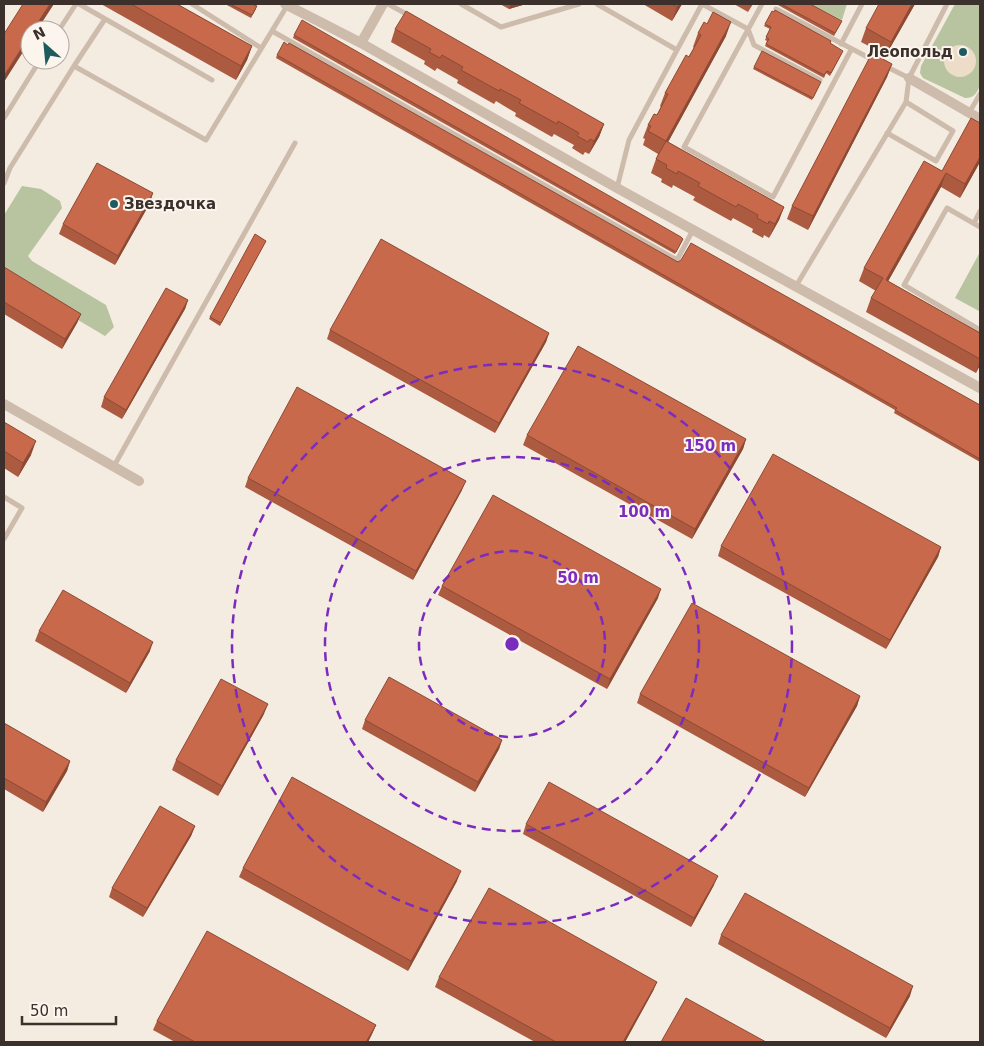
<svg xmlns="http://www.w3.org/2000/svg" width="984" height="1046" font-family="'DejaVu Sans',sans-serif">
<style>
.green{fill:#b8c4a0}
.plaza{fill:#ecdcc8}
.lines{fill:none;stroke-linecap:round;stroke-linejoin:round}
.lane{stroke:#cdbbac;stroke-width:5}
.street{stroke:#cdbbac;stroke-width:10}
.wall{fill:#ac5a40}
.shaded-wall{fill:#8c4a34}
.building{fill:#c8694b;stroke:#8c4a34}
.ring{fill:none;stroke:#7b2cbf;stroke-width:2.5;stroke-dasharray:9 6}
.poi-dot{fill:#1f5a5e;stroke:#fbf5ee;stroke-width:2}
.labels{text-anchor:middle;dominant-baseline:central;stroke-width:4;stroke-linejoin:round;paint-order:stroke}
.poi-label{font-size:15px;font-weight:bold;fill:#3b302b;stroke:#fbf5ee;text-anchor:end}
.centre{fill:#7b2cbf;stroke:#fbf5ee;stroke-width:2.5}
.ring-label{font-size:15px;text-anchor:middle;font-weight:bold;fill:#7b2cbf;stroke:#fbf5ee;stroke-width:4;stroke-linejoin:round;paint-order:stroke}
</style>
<rect width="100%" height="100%" fill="#f4ebe1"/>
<!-- green -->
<path class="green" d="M810,4H847L842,20Z
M955,4H980V86C976,94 974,98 965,98L923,78L920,73L921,66Z
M22,186L41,189L60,201L62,208L28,256L32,261L106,305L114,327L105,336L4,276V215Z
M980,252V309L979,311L955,298Z"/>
<!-- plaza -->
<path class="plaza" d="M944 61a16 16 0 1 1 32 0a16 16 0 1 1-32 0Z"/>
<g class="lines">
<!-- lane -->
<path class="lane" d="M79,4L212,80
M192,4L261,48
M388,4L410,16
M461,4L501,27L579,4
M597,4L677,50L629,140L617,188
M702,4L748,29L754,45L820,80
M762,4L684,147L773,197L851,50
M776,9L875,61
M59,30L76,4
M272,31L677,260L693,230
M841,44L862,4
M677,50L702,4
M74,66L105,19
M885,66L909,78
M969,113L980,94
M4,118L40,60
M887,133L936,161L953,131L906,102
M4,183L10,168L74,66L206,140L287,6
M974,223L980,211
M980,227L947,208L904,285L980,330
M796,286L906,102L909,78L947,4
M114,466L295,143
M4,497L22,508L4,539"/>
<!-- street -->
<path class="street" d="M285,4L361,43L617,188L980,388
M361,43L383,4
M909,78L980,119
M4,404L139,481"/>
</g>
<!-- wall -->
<path class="wall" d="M101,4H177L252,46L247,60L236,80Z
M225,4H252L256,9L251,18Z
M500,4H526L509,9Z
M643,4H682L672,21Z
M734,4H753L748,12Z
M779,4H810L841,23L834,36L778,5Z
M915,4L886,55L861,42L866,28Z
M765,24L830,43L842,53L830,76L826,73L824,78L765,46L767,41L765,40L770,29L764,26Z
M395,29L604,124L599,137L589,154L585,152L583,155L572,148L574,145L554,134L552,137L515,116L516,113L496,101L494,104L457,83L458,80L437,68L435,71L424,64L425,61L391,42Z
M698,33L726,36L668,142L784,207L779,220L769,238L764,235L763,238L752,232L753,229L733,218L731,221L693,200L695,197L673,185L672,188L661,182L662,179L651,173L656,159L658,154L643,145L645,139L643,138L648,125L657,115L661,107L660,106L665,93L694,48L693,47Z
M294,35L682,241L675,254L293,38Z
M277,55L676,261L980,405V462L894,413L895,410L276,58Z
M892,64L887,77L808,230L787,219L792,206Z
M754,67L820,84L812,100L753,69Z
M980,162L960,198L941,187L888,281L980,333V365L976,373L866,312L871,298L876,291L859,281L864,268L942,171Z
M150,203L115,265L59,234L63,224Z
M266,241L220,326L209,319L210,317Z
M4,268L81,314L77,323L62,349L4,314Z
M188,300L185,309L122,419L101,407L104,397Z
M330,330L549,333L546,342L495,433L327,339Z
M4,422L31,455L18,477L4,468Z
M527,435L746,439L743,449L692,539L523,445Z
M248,478L462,490L413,580L245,487Z
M721,546L941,547L938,557L886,649L718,556Z
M442,586L658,598L607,689L438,595Z
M39,631L150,651L126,693L35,641Z
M640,694L860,696L857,706L805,797L637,703Z
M264,714L218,796L172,770L176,760Z
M365,720L502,740L499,749L475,792L362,729Z
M4,723L70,761L67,771L43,812L4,789Z
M526,824L714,885L691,927L523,834Z
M195,826L191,836L143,917L109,897L112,888Z
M243,868L457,881L408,971L239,877Z
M721,935L910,996L886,1038L718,944Z
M439,977L657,982L653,991L625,1042H535L435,987Z
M157,1021L376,1025L372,1034L368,1042H175L153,1030Z"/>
<!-- shaded-wall -->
<path class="shaded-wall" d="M50,4H54L37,30H33Z
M511,4H526L509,9Z
M679,4H682L672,21L677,7Z
M912,4H915L886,55L891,42Z
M731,22L726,36L661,155L666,141Z
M30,35V41L4,82V76Z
M252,46L247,60L236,80L241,66Z
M892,64L887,77L808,230L813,216Z
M604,124L599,137L589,154L594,141Z
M980,157V162L960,198L965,184Z
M946,173L941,187L881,294L886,280Z
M153,193L150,203L115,265L118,256Z
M784,207L779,220L769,238L775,224Z
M188,300L185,309L122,419L126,410Z
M81,314L77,323L62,349L65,339Z
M549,333L546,342L495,433L499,423Z
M980,361V365L976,373Z
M746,439L743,449L692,539L695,529Z
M36,441L31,455L18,477L23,463Z
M466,481L462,490L413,580L416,571Z
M941,547L938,557L886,649L890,640Z
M661,589L658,598L607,689L610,679Z
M153,642L150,651L126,693L130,683Z
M860,696L857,706L805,797L809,788Z
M268,704L264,714L218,796L222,786Z
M502,740L499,749L475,792L478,782Z
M70,761L67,771L43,812L46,802Z
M195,826L191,836L143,917L147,908Z
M461,871L457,881L408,971L411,961Z
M718,876L714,885L691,927L694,918Z
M657,982L653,991L625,1042H623Z
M913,986L910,996L886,1038L890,1028Z
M376,1025L372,1034L368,1042H366Z"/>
<!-- building -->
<path class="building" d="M23,4H50L33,30H30V35L4,76V34Z
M131,4H177L252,46L241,66Z
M230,4H252L257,6L252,15Z
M672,4H679L677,7Z
M781,4H810L842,21L835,33Z
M879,4H912L891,42L866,28Z
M775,10L831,41L830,43L843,51L831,73L827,71L824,75L766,44L769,39L766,37L771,27L765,24L772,11L774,12Z
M406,11L604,124L594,141L590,139L588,142L577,136L579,133L558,121L557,124L519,103L521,100L500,89L499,91L461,70L463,67L442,55L440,58L429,52L431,49L395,29Z
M713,12L731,22L666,141L648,131L651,126L648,125L654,114L657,115L668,94L665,93L686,55L689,57L701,35L698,33L704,22L707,24Z
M302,20L681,237L683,239L676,252L294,35Z
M284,42L288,45L289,43L676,261L678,262L681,260L691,243L980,405V459L895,410L897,408L277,55Z
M762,51L821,82L813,98L754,67Z
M872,53L892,64L813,216L792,206Z
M971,118L980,123V157L965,184L946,173L886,280L980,333V359L871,298L883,278L864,268L924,161L942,171Z
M666,141L784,207L775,224L769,221L768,224L757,218L758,215L738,204L736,207L698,186L700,183L678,171L677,174L666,168L667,165L656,159Z
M97,163L153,193L118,256L63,224Z
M255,234L266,241L221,323L210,317Z
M381,239L549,333L499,423L330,330Z
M4,267L81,314L65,339L4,302Z
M166,288L188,300L126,410L104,397Z
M578,346L746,439L695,529L527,435Z
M297,387L466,481L416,571L248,478Z
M4,422L36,441L23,463L4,451Z
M773,454L941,547L890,640L721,546Z
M493,495L661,589L610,679L442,586Z
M63,590L153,642L130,683L39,631Z
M692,603L860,696L809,788L640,694Z
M389,677L502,740L478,782L365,720Z
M221,679L268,704L222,786L176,760Z
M4,723L70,761L46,802L4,778Z
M292,777L461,871L411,961L243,868Z
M549,782L718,876L694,918L526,824Z
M160,806L195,826L147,908L112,888Z
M489,888L657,982L623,1042H556L439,977Z
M745,893L913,986L890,1028L721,935Z
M207,931L376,1025L366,1042H195L157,1021Z
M686,998L766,1042H661Z"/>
<!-- distance rings -->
<g class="ring">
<circle cx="512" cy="644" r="93"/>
<circle cx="512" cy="644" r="187"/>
<circle cx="512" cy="644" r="280"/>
</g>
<!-- markers -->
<g class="poi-dot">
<circle cx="963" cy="52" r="5"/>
<circle cx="114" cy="204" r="5"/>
</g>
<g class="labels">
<!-- poi labels -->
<g class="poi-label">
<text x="953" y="52">Леопольд</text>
<text x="124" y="204" text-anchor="start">Звездочка</text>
</g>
</g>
<circle cx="512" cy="644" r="8" class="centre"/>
<g class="ring-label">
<text x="710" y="451">150 m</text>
<text x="644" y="517">100 m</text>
<text x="578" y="583">50 m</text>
</g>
<!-- border -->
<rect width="984" height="1046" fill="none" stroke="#3b302b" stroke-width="10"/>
<!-- north arrow -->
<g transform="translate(45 45) rotate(333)"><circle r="24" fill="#fbf5ee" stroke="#aea6a0"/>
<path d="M0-4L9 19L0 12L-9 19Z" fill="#1f5a5e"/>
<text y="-8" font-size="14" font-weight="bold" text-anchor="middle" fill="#3b302b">N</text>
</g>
<!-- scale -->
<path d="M22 1016v8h94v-8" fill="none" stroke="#3b302b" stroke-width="2.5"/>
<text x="30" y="1016" font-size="15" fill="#3b302b" stroke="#fbf5ee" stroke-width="4" paint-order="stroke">50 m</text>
</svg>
